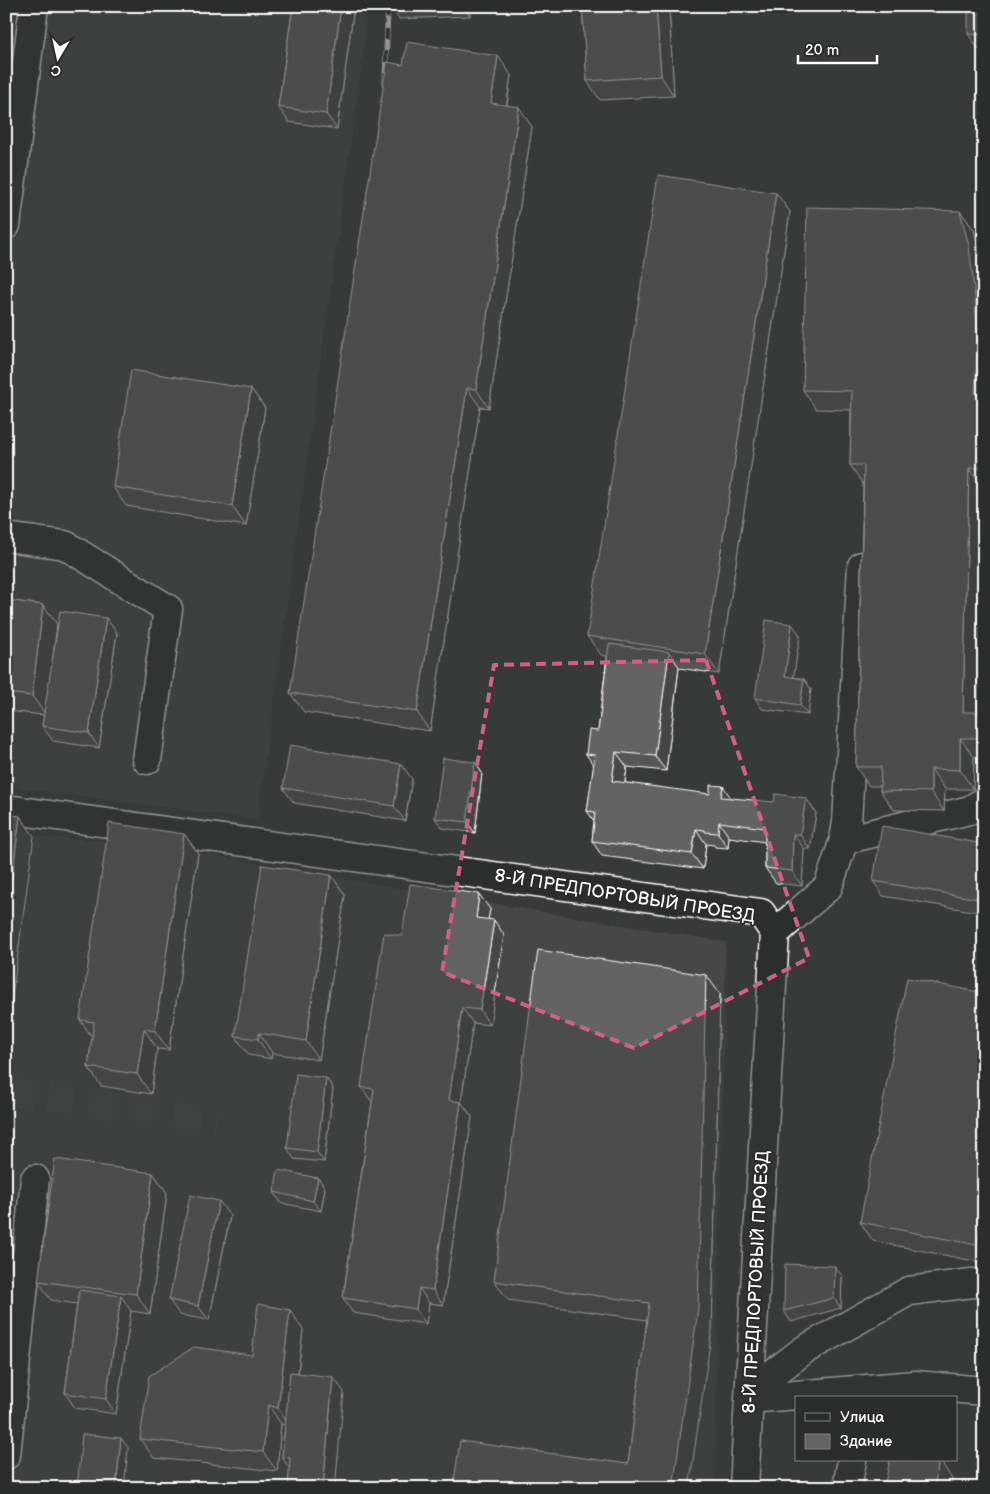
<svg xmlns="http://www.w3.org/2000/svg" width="990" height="1494" font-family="'Balsamiq Sans',sans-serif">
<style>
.built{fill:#444748}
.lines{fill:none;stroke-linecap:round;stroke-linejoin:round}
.minor-tunnel{stroke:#4b4e4f;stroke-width:28;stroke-dasharray:28 14;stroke-linecap:butt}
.minor-casing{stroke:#fff;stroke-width:31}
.minor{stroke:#2a2d2e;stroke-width:28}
.rail-casing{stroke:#fff;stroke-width:5.5}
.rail{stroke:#2a2d2e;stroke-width:4;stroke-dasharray:11;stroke-linecap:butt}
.wall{fill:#555657;stroke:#fff}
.shaded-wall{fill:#454647;stroke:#fff}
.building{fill:#636465;stroke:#fff}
.marked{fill:none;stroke:#d45d8c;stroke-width:4;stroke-dasharray:10 6;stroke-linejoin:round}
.labels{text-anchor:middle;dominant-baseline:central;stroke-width:4;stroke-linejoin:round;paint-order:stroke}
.street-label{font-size:18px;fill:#fff;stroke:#2a2d2e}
</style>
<rect width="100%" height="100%" fill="#373a3b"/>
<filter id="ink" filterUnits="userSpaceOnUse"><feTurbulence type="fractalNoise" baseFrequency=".02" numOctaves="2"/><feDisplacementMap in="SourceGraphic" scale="10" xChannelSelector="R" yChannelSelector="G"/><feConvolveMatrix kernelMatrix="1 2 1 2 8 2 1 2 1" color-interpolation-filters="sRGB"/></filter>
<g filter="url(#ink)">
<!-- built -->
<path class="built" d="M6,6H363L366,34L257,820L6,786Z
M6,832L34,836L123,842L198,853L375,884L726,942L714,1488H6Z"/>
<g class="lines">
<!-- minor-tunnel -->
<path class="minor-tunnel" d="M6,1090L217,1122"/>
<defs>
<path id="minor" d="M6,225L34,6
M6,537L65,545L168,609L147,760
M6,809L761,913L775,933L744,1488
M844,840L970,810L984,801
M775,933L828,887L844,840L847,822L862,566
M750,1391L804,1350L909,1291L972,1283L984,1284
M749,1399L915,1385L984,1391
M6,1455L35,1179
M847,1488L852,1460"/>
</defs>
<!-- minor casing -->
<use href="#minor" class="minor-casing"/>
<!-- minor -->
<use href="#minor" class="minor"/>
<defs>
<path id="rail" d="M385,84L388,6"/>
</defs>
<!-- rail casing -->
<use href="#rail" class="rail-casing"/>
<!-- rail -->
<use href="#rail" class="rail"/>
</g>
<!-- wall -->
<path class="wall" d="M293,6H354L337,129L289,122L278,107Z
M390,6H470V16L399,19Z
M582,6H669L674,96L600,100L587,81Z
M984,6V49H978L968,34Z
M403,65L511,75L507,106L532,127L489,408L480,407L430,731L304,712L290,693Z
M776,193L790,212L719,674L679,668L666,771L627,767L625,783L731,798L816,813L810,849H804L802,886L776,883L765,868V842L729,837L728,848L715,847L714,845L706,844L703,869L602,856L592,841L594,821L587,811L594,766L586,754L598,731L607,656L601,655L587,636Z
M960,211L974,230L982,266L984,277V487H983L977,712H984V757H974L973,789H945L944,811L894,810L880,791L881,786H869L856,767L863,484L850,465L851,410L816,409L803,390Z
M251,389L265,408L246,526L126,506L113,487Z
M6,600L43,605L57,624L52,660L106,618L117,633L99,748L53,741L42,726L44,715L6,711Z
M800,635L793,677L804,679L811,689L808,715L762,709L755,698Z
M475,762L482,773L475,833L442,828L435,818Z
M412,779L405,821L294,803L283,788Z
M184,834L198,853L169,1050L157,1049L151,1094L101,1086L88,1067L92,1037L80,1020Z
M984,844V913L883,896L873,881Z
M331,875L345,895L319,1060L272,1053L271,1059L249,1055L235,1036Z
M490,909L488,919L504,935L490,1025L473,1023L461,1102L472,1117L443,1305L429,1303L426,1324L353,1313L343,1298L372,1102L361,1087L402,936Z
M984,993V1263L873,1241L860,1222Z
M720,994L712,1329L628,1464L647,1320L508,1300L494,1281Z
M326,1078L333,1088L324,1162L294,1159L287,1148Z
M153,1173L167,1193L150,1314L131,1311L116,1414L75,1408L65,1393L77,1304L51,1300L38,1281Z
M318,1178L325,1188L321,1211L281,1203L274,1192Z
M230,1216L209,1320L180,1315L169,1300Z
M842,1276L841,1308L791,1322L784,1311Z
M290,1310L303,1330L298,1373L344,1392L289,1468L282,1457L285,1425L281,1424L277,1471L154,1458L140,1439L252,1355Z"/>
<!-- shaded-wall -->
<path class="shaded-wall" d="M341,6H354L337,129L326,114Z
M463,6H470V16Z
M656,6H669L674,96L661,76Z
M498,56L511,75L504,123L491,103Z
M519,107L532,127L489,408L476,389Z
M776,193L790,212L719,674L705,654Z
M960,211L974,230L982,266L984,277V471L982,468L975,394Z
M467,388L480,407L430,731L417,712Z
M251,389L265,408L246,526L232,506Z
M969,468L983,487L977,731L963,712Z
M43,605L57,624L46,715L32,696Z
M106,618L117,633L99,748L89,733Z
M792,624L800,635L792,687L785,676Z
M669,652L679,667L666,771L655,756Z
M804,679L811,689L808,715L800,705Z
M960,738L974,757L973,789L960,770Z
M616,752L627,767L623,796L612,781Z
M475,762L482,773L475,833L467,822Z
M401,764L412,779L405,821L394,806Z
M931,769L945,789L944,811L931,792Z
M723,786L733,801L721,797Z
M806,798L816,813L810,849L800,834Z
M20,816L34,836L6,1041V922Z
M719,822L729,837L728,848L718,833Z
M696,829L706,844L703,869L692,854Z
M184,834L198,853L169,1050L155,1031Z
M793,834L804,849L802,886L792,871Z
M331,875L345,895L319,1060L306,1041Z
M479,894L490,909L486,932L476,918Z
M494,920L504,935L490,1025L480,1010Z
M706,975L720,994L712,1329L689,1488H673Z
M462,1008L473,1023L459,1115L449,1100Z
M144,1029L157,1049L151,1094L137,1074Z
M259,1033L272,1053L271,1059L258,1039Z
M326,1078L333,1088L324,1162L317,1152Z
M461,1102L472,1117L443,1305L433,1290Z
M153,1173L167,1193L150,1314L136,1294Z
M318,1178L325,1188L321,1211L313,1201Z
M219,1201L230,1216L209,1320L198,1306Z
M984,1213V1254L977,1245Z
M6,1257L10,1262L6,1289Z
M835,1266L842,1276L841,1308L834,1298Z
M419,1288L429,1303L426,1324L416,1309Z
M121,1296L131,1311L116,1414L106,1399Z
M290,1310L303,1330L291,1427L278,1408Z
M333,1377L344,1392L335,1488H323Z
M268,1405L281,1424L277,1471L263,1452Z
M121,1438L128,1448L124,1488H116Z
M939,1460H940L952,1479L951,1488H934Z"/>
<!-- building -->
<path class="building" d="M293,6H341L326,114L278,107Z
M582,6H656L661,76L587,81Z
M968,6H984V35L968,34Z
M407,42L498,56L491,103L519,107L476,389L467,388L417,712L290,693L387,62L403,65Z
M658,175L776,193L705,654L587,636Z
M807,207L960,211L969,246L974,287L978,339L975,394H984V402L982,468H969L963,712H984V738H960V770L931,769V792L880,791L881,767H856L864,465H850L852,391L803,390Z
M131,370L251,389L232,506L113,487Z
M6,600L43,605L32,696L6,693Z
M60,611L106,618L89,733L42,726Z
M766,620L792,624L785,676L804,679L800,705L755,698Z
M609,644L669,652L655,756L616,752L612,781L710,794V785L723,786L721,797L774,802L775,794L806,798L800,834H793L792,871L765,868V828L719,822L718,833L705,832V830L696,829L692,854L592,841L595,812L587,811L595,755L586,754L589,730L598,731Z
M290,745L401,764L394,806L283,788Z
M443,758L475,762L467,822L435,818Z
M6,814L20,816L6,922Z
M109,823L184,834L155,1031L144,1029L137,1074L88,1067L94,1022L80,1020Z
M882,826L984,844V900L873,881Z
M262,865L331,875L306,1041L259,1033L258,1039L235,1036Z
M410,884L479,894L476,918L494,920L480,1010L462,1008L449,1100L461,1102L433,1290L419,1288L416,1309L343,1298L374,1089L361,1087L384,933L402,936Z
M538,950L706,975L698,1309L673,1488H453L460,1441L628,1464L649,1303L494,1281Z
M907,978L984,993V1213L977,1245L860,1222Z
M296,1074L326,1078L317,1152L287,1148Z
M55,1159L153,1173L136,1294L38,1281Z
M278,1170L318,1178L313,1201L274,1192Z
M190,1195L219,1201L198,1306L169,1300Z
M785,1264L835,1266L834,1298L784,1311Z
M79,1290L121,1296L106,1399L65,1393Z
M258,1304L290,1310L278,1408L268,1405L263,1452L140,1439L149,1376L194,1347L252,1355Z
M290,1372L333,1377L323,1488H288L290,1458L282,1457Z
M82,1434L121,1438L116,1488H77Z
M984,1456V1488H978Z
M890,1460H939L934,1488H884Z"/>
</g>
<!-- marked area -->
<path d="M0 0H990V1494H0ZM706,660L809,958L634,1048L442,972L494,665Z" fill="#373a3b" fill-opacity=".55" fill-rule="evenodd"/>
<path class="marked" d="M706,660L809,958L634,1048L442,972L494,665Z"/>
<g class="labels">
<!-- street labels -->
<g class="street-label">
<text transform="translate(625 896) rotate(9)">8-Й ПРЕДПОРТОВЫЙ ПРОЕЗД</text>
<text transform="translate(756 1282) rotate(-87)">8-Й ПРЕДПОРТОВЫЙ ПРОЕЗД</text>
</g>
</g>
<!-- margin -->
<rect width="990" height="1494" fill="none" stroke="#2a2d2e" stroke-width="25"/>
<rect x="12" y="12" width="965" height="1469" fill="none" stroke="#fff" stroke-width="2" filter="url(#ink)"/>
<!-- legend -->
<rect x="795" y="1396" width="162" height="65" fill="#2a2d2e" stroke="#7f8182"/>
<rect x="805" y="1413" width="25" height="8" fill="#2a2d2e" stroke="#7f8182"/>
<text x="840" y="1422" font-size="15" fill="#ffffff">Улица</text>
<rect x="805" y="1434" width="25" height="15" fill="#636465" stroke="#7f8182"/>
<text x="840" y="1446" font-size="15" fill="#ffffff">Здание</text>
<!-- north arrow -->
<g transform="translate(58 58) rotate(189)" stroke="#2a2d2e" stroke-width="4" paint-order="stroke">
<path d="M0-4L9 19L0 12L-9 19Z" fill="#ffffff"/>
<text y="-8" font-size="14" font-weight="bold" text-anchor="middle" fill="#ffffff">С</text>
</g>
<!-- scale -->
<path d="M798 55v8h79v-8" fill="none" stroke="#ffffff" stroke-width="2.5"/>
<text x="805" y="55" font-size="15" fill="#ffffff" stroke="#2a2d2e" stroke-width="4" paint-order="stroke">20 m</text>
</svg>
